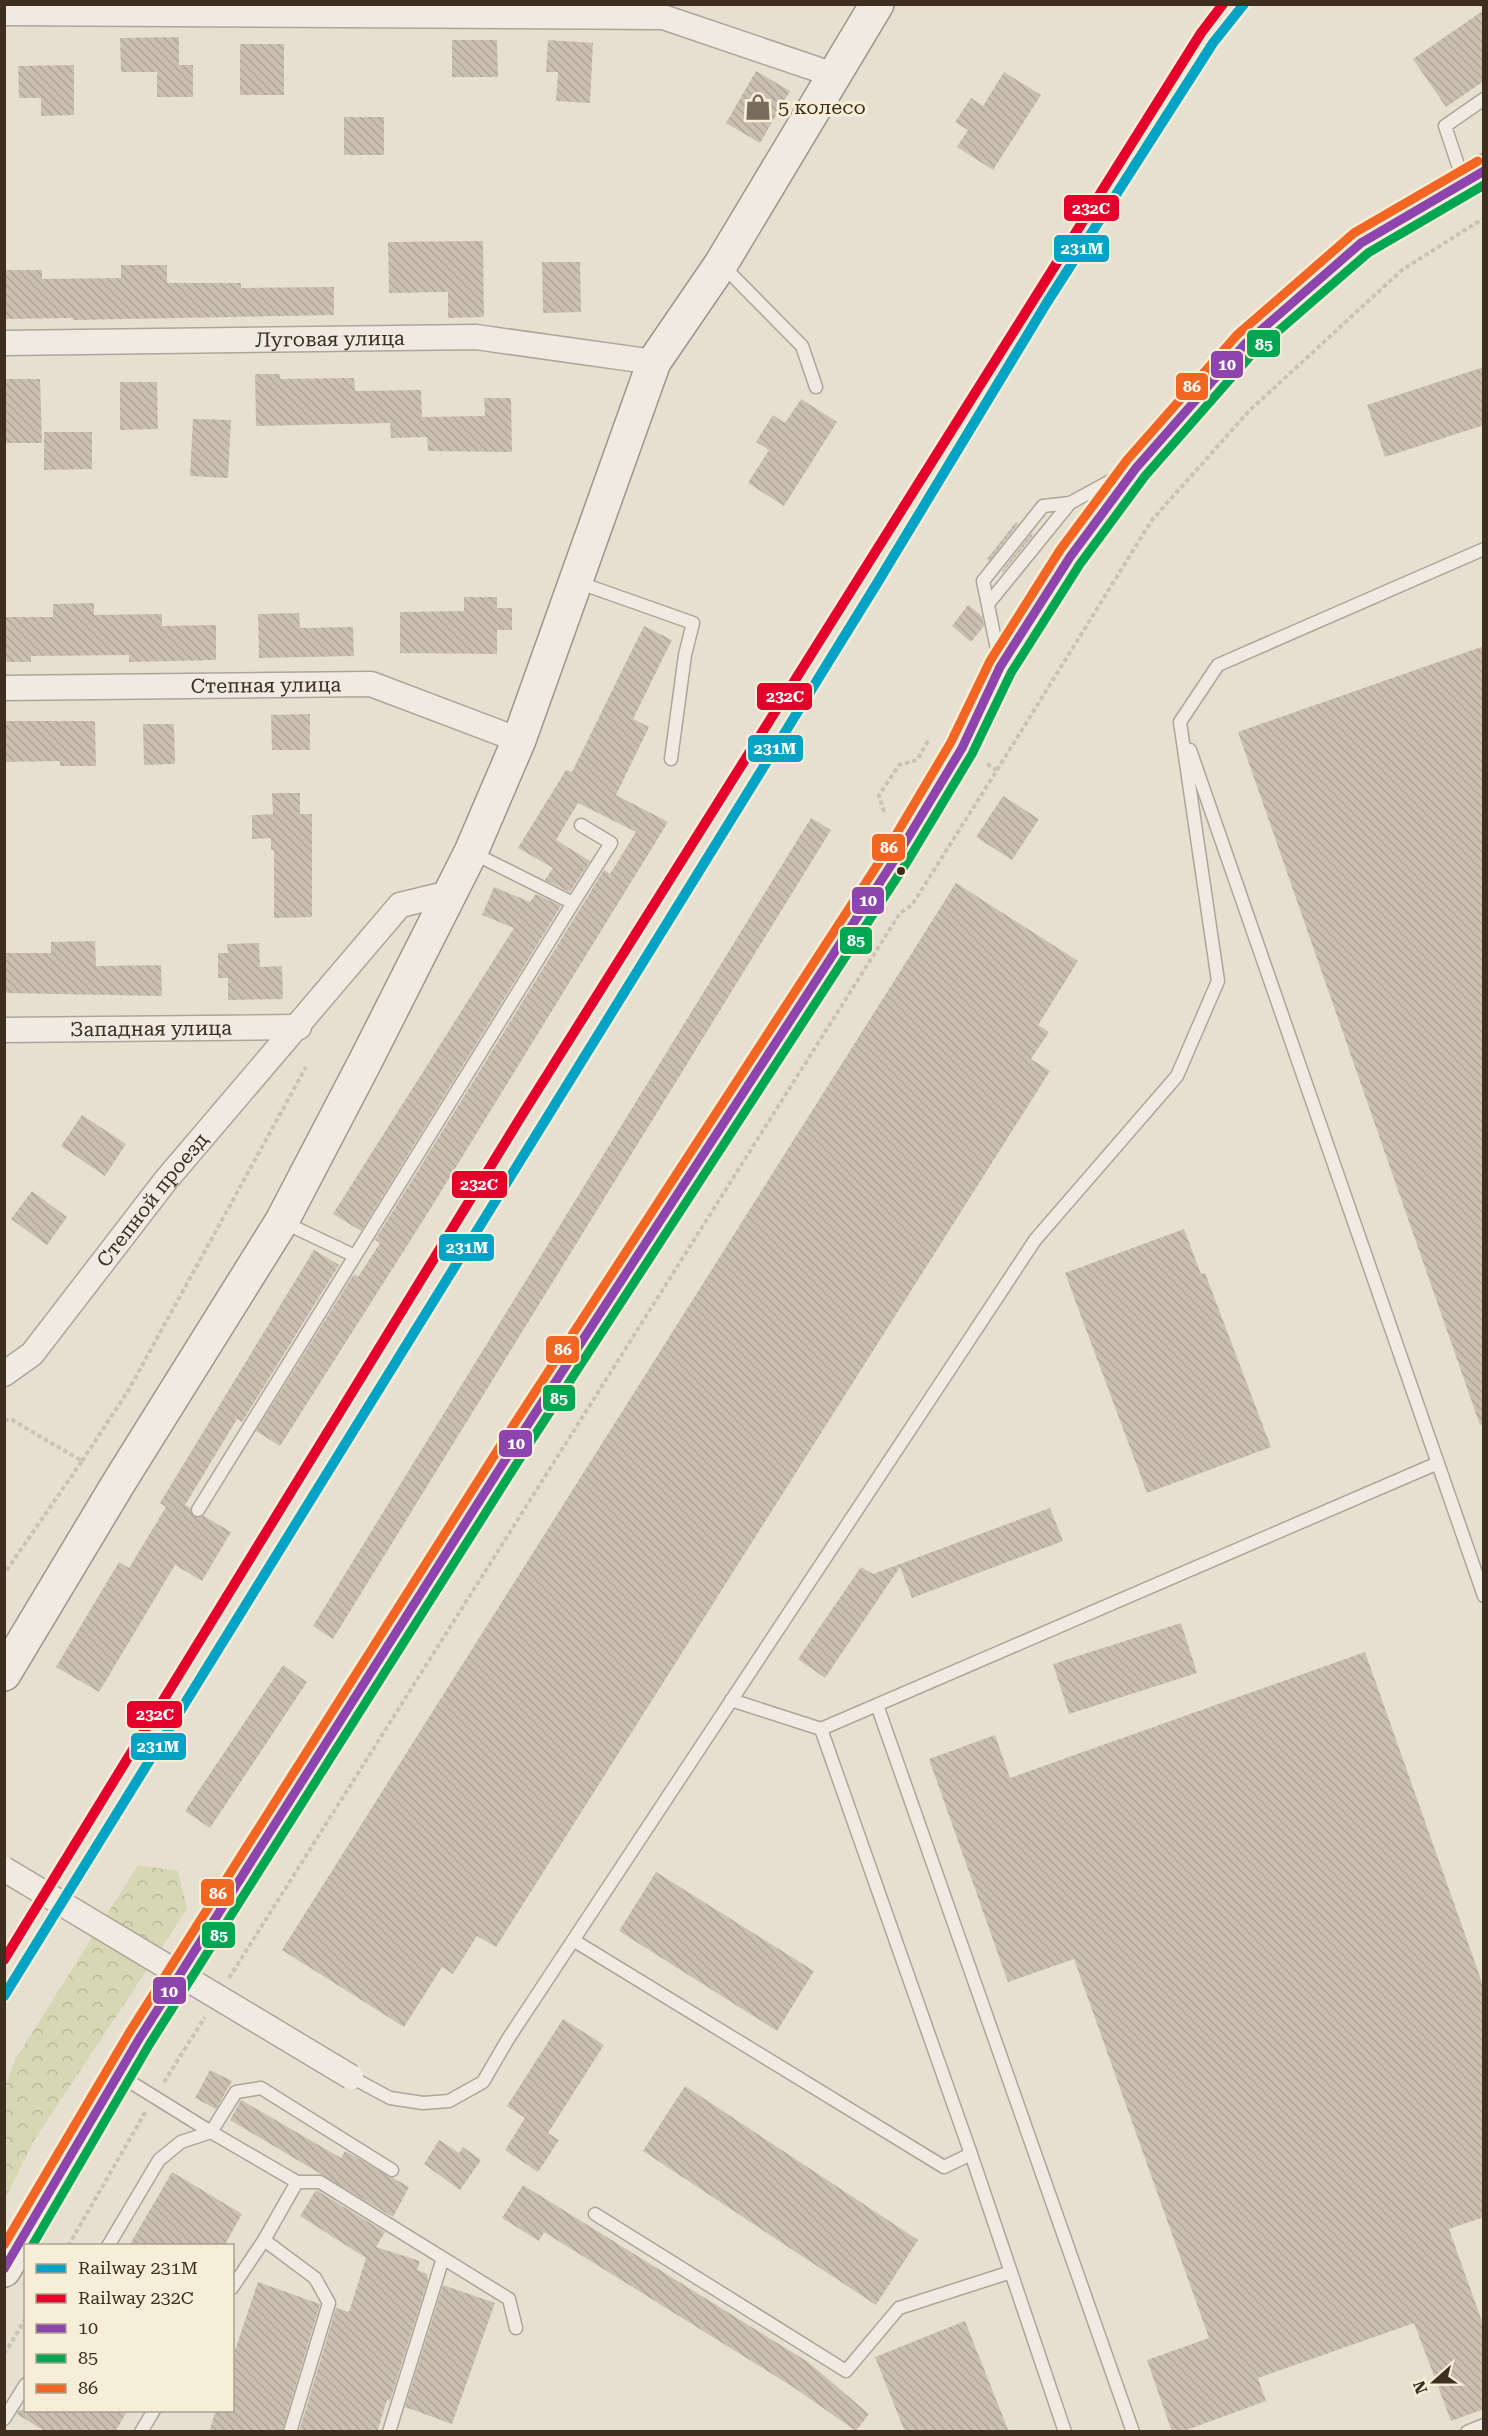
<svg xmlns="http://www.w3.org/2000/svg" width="1488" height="2436" font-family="'Roboto Serif',serif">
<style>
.forest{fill:url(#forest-crowns)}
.building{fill:url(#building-back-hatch)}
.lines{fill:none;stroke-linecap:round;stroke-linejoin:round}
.service-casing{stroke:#ada599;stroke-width:15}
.minor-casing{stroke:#ada599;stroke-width:27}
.secondary-casing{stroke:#9c958a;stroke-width:36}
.path{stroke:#c8c2b9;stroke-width:4;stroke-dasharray:4.5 3;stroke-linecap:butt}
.service{stroke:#efebe3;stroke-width:12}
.minor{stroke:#efebe3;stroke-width:24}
.secondary{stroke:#efebe3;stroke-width:33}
.minor-bridge-casing{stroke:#ada599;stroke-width:27;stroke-linecap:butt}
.minor-bridge{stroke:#efebe3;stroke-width:24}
.bus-1-casing{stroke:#f7eed8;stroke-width:14}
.bus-2-casing{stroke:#f7eed8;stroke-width:14}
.bus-3-casing{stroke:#f7eed8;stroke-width:14}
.bus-1{stroke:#8e44ad;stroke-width:9}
.bus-2{stroke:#00a651;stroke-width:9}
.bus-3{stroke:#f26522;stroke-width:9}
.rail-1-casing{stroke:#f7eed8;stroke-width:15}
.rail-2-casing{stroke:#f7eed8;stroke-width:15}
.rail-1{stroke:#03a3c5;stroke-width:10}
.rail-2{stroke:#e4002b;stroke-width:10}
.bus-dot{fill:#3d2e20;stroke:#f7eed8;stroke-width:2}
.labels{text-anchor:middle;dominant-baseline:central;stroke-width:6;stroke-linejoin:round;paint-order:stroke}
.poi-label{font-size:20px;fill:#3d2e20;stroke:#f7eed8;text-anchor:start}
.street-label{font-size:20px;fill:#3d2e20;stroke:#f7eed8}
.line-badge{stroke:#f7eed8;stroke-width:2}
.badge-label{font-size:16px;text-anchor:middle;font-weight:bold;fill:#fff}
</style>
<defs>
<pattern id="forest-crowns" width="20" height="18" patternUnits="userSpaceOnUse" patternTransform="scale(1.5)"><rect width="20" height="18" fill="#d6d7b3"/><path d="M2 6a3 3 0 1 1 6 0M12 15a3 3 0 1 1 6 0" fill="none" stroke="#b9b99a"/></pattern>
<pattern id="building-back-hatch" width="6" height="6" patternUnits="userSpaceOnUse" patternTransform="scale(1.5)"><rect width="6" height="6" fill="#cbbfb2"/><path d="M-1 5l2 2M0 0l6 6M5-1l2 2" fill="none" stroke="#afa499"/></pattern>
</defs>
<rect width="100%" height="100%" fill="#e7e0d1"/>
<!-- forest -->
<path class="forest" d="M138,1865L178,1871L187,1909L33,2142L5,2199L4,2089L15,2060Z"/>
<!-- building -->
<path class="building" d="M1484,10V81L1446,107L1413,59Z
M179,37V65H193V97H157V72H121L120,38Z
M452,40H497L498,77H452Z
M548,40L593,43L590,103L556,101L558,72H546Z
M240,44H284V95H240Z
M74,65V115L41,116V98H19L18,66Z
M756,71L790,91L760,143L726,123Z
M1004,72L1041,95L993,170L957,147L968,130L955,122L971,98L983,106Z
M344,117H384V155H344Z
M483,241L484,317L448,318V292L389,293L388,242Z
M542,262H580L581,312L543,313Z
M121,265H167V283H241V288L334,287V315L73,320V318L4,319V270H42V279L121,278Z
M1484,367V425L1385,457L1367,405Z
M255,374H280V379L354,378L355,391L421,390L422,417L485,416L484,398H511L512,452L428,451L427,437L391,438L390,423L256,426Z
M4,379H40L42,443H4Z
M120,382H157L158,429L120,430Z
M801,399L837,422L784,506L748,483L769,450L756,442L773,415L785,423Z
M193,419L231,420L228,478L190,476Z
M44,432H92V469L44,470Z
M1016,522L1018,524L989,561L987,559Z
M1031,534L1033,535L1003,572L1002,571Z
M464,597H497V608H512V630H497V654L400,653V612L464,611Z
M94,603V615L162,614V626L216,625V660L129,662V655L31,656V662H4V617H53V604Z
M968,605L982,616L984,626L971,642L952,626Z
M299,613L300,628L353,627L354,656L259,658L258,614Z
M644,626L672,640L633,719L649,727L616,795L668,822L424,1219L280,1446L256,1431L354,1274L358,1277L380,1243L375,1240L604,870L610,874L636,832L578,803L556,840L590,861L570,892L545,880L553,868L518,848L566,770L572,772Z
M1484,646V1424L1480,1425L1238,732Z
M310,714V750H272L271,715Z
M4,721H95L96,766H60V761L4,762Z
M143,724H174L175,764L144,765Z
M272,793H300V814H312V917L274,918V850H271V838L252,839V815L273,814Z
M1003,796L1039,819L1012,860L976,837Z
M811,818L831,830L333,1639L313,1626Z
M956,883L1078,961L1038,1025L1049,1032L1031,1059L1050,1071L496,1947L477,1936L453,1974L442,1967L404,2027L282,1950Z
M494,887L530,902L536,894L561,906L361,1231L333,1214L514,928L482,915Z
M95,941L96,966L161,965L162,996L4,993V953H51V942Z
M259,943L260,967L282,966L283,999L228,1000V978H218V953H228L227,944Z
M82,1115L126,1144L105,1176L61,1146Z
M32,1191L67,1217L47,1245L11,1219Z
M1184,1229L1201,1274L1205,1273L1271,1447L1147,1493L1065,1273Z
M314,1250L339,1265L242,1422L237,1419L185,1505L190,1508L194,1517L204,1516L231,1532L202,1581L175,1565L99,1692L56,1667L119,1562L129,1568L166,1507L160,1503Z
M1050,1508L1063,1541L912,1598L900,1567L825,1678L798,1659L861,1567L873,1574Z
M1181,1623L1197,1673L1069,1714L1053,1664Z
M1365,1652L1484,1988V2217L1449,2229L1484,2327V2409L1451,2421L1414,2323L1258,2378L1266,2401L1181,2432H1172L1147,2360L1209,2338L1074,1959L1008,1982L929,1759L995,1735L1010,1778Z
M283,1665L307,1682L210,1828L185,1811Z
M656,1872L814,1971L777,2031L619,1931Z
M563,2019L604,2045L548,2133L559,2140L538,2172L505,2150L525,2118L507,2106Z
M210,2070L232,2081L216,2109L195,2098Z
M685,2086L918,2240L876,2305L643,2151Z
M241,2100L341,2158L345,2151L409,2187L393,2217L230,2120Z
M439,2140L459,2153L463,2147L481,2160L460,2190L424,2164Z
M172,2172L242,2214L224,2246H129Z
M523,2185L808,2362L869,2414L856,2431L793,2387L544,2232L539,2241L502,2218Z
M316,2190L385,2232L376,2247L420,2261L417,2270L427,2274L428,2280L390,2401L387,2400L377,2432H299L336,2308L349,2312L366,2258L300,2216Z
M258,2282L320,2304L282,2432H209L216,2410H232V2359Z
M443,2285L495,2303L452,2424L405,2407Z
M965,2321L1009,2432H905L875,2357Z
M19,2410H128L115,2432H46L17,2414Z"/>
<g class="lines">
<defs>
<path id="service" d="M1463,180L1445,126L1484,99
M722,265L802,346L816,387
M577,582L693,623L685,655L671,759
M988,604L1070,503
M999,659L983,581L1043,506L1070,503L1116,478
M1190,750L1484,1596
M573,903L611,843L581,825
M355,1256L573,903L471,852
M198,1510L355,1256L283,1222
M731,1700L821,1729L971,2154L1065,2432
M877,1705L1133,2432
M821,1729L1438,1463
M573,1940L944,2167L971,2154
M119,2075L211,2132L236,2092L261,2088L392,2170
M351,2077L390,2098L423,2103L449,2101L483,2082L508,2039L1035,1240L1177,1076L1218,981L1180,722L1218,665L1484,549
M595,2214L846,2371L899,2308L1011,2272
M108,2246L159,2160L181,2142L211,2132L297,2182H320L509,2299L516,2328
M232,2288L264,2240
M4,2419L26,2384
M141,2432L154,2410
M290,2432L329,2303L315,2278L264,2240L297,2182
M389,2432L443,2258
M1467,2432L1484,2425"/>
<g id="minor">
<path d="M4,13L663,17L834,75"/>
<path id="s1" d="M4,343L476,337L654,362"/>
<path id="s2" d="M4,688L371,684L519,740"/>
<path id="s3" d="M4,1030L299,1027"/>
<path id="s4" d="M4,1374L32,1354L166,1180L400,905L450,893"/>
</g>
<path id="secondary" d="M4,1674L118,1484L282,1221L365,1062L471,852L519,740L654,362L721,264L877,4
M4,2270L139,2039L521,1435L897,856L962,748L1000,667L1070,557L1136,468L1245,344L1361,243L1484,171"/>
</defs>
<!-- service casing -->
<use href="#service" class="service-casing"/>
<!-- minor casing -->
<use href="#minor" class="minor-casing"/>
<!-- secondary casing -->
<use href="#secondary" class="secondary-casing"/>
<!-- path -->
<path class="path" d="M997,770L1152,520L1249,411L1402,270L1484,218
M884,812L879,795L899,765L917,760L928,741
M4,1420H12L82,1461L4,1574
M82,1461L128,1391L306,1067
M229,1978L900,913L912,905L997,770L987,764
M164,2082L205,2017
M68,2246L146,2111
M4,2354L26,2318"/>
<!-- service -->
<use href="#service" class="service"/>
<!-- minor -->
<use href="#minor" class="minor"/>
<!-- secondary -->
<use href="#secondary" class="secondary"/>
<defs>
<path id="minor-bridge" d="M4,1869L351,2077"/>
</defs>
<!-- minor-bridge casing -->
<use href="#minor-bridge" class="minor-bridge-casing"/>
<!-- minor-bridge -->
<use href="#minor-bridge" class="minor-bridge"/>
<defs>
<path id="bus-1" d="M4,2269L139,2039L521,1435L897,856L962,748L1000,667L1070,557L1136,468L1245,344L1361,243L1484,171"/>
<path id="bus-2" d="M32,2246L149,2045L531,1441L907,862L972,754L1011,673L1080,564L1145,476L1253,353L1368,253L1484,185"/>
<path id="bus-3" d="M4,2245L129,2033L511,1429L887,850L951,742L990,661L1060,550L1127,460L1237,335L1354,233L1478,161"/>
</defs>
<!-- bus-1 casing -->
<use href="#bus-1" class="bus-1-casing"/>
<!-- bus-2 casing -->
<use href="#bus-2" class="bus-2-casing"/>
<!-- bus-3 casing -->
<use href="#bus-3" class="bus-3-casing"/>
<!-- bus-1 -->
<use href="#bus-1" class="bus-1"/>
<!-- bus-2 -->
<use href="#bus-2" class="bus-2"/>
<!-- bus-3 -->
<use href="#bus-3" class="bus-3"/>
<defs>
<path id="rail-1" d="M4,1996L876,585L1046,304L1213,43L1244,4"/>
<path id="rail-2" d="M4,1960L522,1115L1201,33L1223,4"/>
</defs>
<!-- rail-1 casing -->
<use href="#rail-1" class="rail-1-casing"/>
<!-- rail-2 casing -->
<use href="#rail-2" class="rail-2-casing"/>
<!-- rail-1 -->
<use href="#rail-1" class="rail-1"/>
<!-- rail-2 -->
<use href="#rail-2" class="rail-2"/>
</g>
<!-- icons -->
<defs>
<symbol id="shop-bare" viewBox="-9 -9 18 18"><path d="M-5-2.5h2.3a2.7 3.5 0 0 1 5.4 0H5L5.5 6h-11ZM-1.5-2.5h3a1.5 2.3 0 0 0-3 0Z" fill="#786c5e" stroke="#f7eed8" stroke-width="2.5" paint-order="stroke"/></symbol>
</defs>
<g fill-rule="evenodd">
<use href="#shop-bare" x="739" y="88" width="38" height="38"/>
</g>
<!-- markers -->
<circle class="bus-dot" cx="901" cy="871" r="5"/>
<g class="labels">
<!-- poi labels -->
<g class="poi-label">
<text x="778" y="107">5 колесо</text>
</g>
<!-- street labels -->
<g class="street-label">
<text stroke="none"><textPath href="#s1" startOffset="326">Луговая улица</textPath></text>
<text stroke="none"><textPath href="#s2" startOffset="262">Степная улица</textPath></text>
<text stroke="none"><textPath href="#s3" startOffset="147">Западная улица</textPath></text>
<text stroke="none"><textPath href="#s4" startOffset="230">Степной проезд</textPath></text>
</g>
</g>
<g class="line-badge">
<rect x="1063" y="194" width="57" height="28" rx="6" fill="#e4002b"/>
<rect x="1053" y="234" width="57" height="29" rx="6" fill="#03a3c5"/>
<rect x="1246" y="329" width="35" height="29" rx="6" fill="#00a651"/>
<rect x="1210" y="350" width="34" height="29" rx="6" fill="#8e44ad"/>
<rect x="1175" y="372" width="34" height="29" rx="6" fill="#f26522"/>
<rect x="756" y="682" width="57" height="29" rx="6" fill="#e4002b"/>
<rect x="747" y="734" width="57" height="29" rx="6" fill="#03a3c5"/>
<rect x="871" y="833" width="35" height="29" rx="6" fill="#f26522"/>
<rect x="851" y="886" width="34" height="29" rx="6" fill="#8e44ad"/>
<rect x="839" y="926" width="34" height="29" rx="6" fill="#00a651"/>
<rect x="451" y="1170" width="57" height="29" rx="6" fill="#e4002b"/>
<rect x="438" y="1233" width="57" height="29" rx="6" fill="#03a3c5"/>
<rect x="545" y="1335" width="35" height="29" rx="6" fill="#f26522"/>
<rect x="542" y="1384" width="34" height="28" rx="6" fill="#00a651"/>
<rect x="498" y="1429" width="35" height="29" rx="6" fill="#8e44ad"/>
<rect x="126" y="1700" width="57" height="29" rx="6" fill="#e4002b"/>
<rect x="130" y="1732" width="57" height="29" rx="6" fill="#03a3c5"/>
<rect x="200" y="1878" width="35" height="29" rx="6" fill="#f26522"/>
<rect x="201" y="1921" width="35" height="28" rx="6" fill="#00a651"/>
<rect x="152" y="1976" width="35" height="29" rx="6" fill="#8e44ad"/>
</g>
<g class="badge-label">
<text x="1091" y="214">232C</text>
<text x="1082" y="254">231М</text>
<text x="1264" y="350">85</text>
<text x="1227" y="370">10</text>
<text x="1192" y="392">86</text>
<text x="785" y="702">232C</text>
<text x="775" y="754">231М</text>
<text x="889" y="853">86</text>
<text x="868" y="906">10</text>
<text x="856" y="946">85</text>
<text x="479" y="1190">232C</text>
<text x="467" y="1253">231М</text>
<text x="563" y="1355">86</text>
<text x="559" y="1404">85</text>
<text x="516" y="1449">10</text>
<text x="155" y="1720">232C</text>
<text x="158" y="1752">231М</text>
<text x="218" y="1899">86</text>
<text x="219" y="1941">85</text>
<text x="169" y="1997">10</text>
</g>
<!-- border -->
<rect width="1488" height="2436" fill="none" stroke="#3d2e20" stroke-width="12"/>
<!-- legend -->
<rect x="24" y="2244" width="210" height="168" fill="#f7eed8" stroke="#ada18e" stroke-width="1.5"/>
<rect x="36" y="2264" width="30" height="9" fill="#03a3c5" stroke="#ada18e" stroke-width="1.5"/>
<text x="78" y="2274" font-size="18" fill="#3d2e20">Railway 231М</text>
<rect x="36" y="2294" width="30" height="9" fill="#e4002b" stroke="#ada18e" stroke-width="1.5"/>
<text x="78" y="2304" font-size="18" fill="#3d2e20">Railway 232C</text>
<rect x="36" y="2324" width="30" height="9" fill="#8e44ad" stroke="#ada18e" stroke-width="1.5"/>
<text x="78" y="2334" font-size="18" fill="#3d2e20">10</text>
<rect x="36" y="2354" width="30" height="9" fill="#00a651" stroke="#ada18e" stroke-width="1.5"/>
<text x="78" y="2364" font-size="18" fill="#3d2e20">85</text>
<rect x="36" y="2384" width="30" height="9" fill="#f26522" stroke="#ada18e" stroke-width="1.5"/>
<text x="78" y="2394" font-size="18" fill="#3d2e20">86</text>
<!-- north arrow -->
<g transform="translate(1434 2382) rotate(249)" stroke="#f7eed8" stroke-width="4.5" paint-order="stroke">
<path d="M0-4.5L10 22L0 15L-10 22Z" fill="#3d2e20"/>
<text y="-9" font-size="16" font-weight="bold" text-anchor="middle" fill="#3d2e20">N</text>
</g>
</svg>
